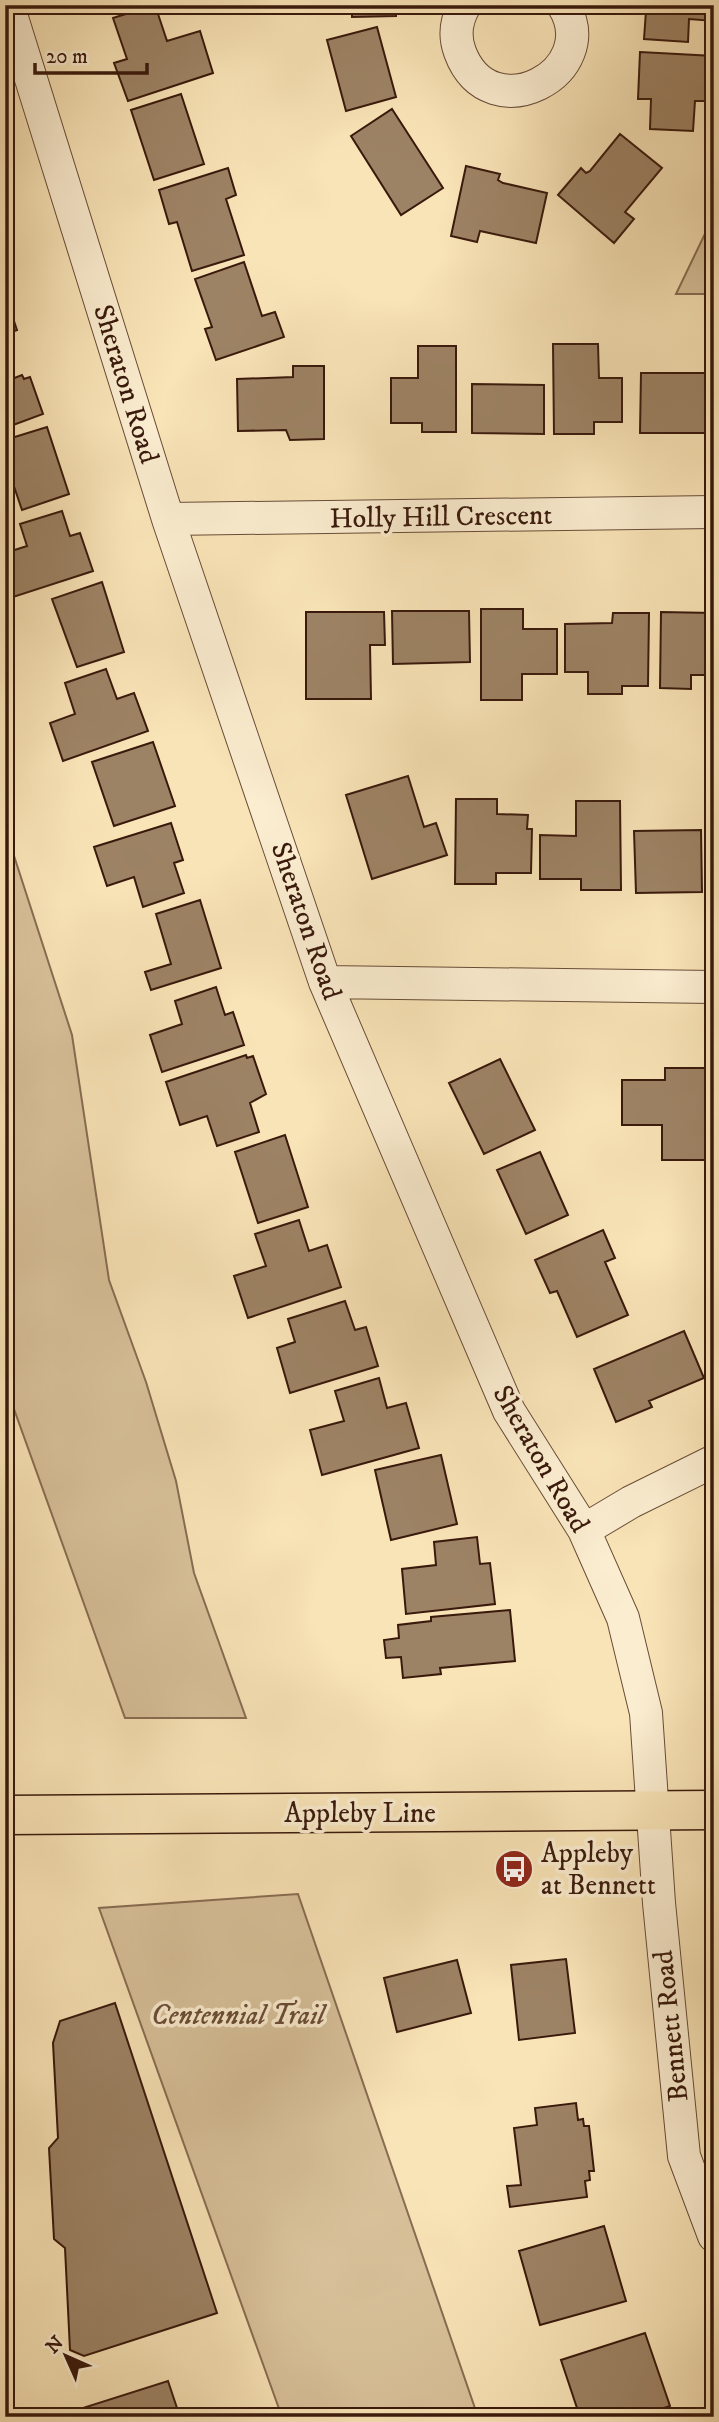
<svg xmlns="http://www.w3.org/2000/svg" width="719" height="2422" font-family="'IM FELL DW Pica',serif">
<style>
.green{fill:#d8c19a;stroke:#886d53;stroke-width:2}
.building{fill:#9d8365;stroke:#39190c;stroke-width:2}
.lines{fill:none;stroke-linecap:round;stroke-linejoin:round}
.minor-casing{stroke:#694c37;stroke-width:34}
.primary-casing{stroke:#39190c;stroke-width:41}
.minor{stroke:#fbedd0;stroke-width:32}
.primary{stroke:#f9e4b7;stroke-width:38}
.labels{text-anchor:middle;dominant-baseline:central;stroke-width:7;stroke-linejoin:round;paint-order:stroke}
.street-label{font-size:28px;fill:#39190c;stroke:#fbedd0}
.poi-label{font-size:28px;fill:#39190c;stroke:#fbedd0;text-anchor:start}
.park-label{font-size:28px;font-style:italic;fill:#694b37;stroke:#fbedd0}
</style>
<rect width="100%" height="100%" fill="#f9e4b7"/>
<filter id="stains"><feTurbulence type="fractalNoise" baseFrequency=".00286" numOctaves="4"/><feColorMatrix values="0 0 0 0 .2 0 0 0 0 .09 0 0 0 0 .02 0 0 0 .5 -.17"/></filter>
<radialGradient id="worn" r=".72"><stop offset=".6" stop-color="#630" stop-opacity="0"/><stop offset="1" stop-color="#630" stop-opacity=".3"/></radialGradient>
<!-- green -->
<path class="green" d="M714,215V294H676Z
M5,828L72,1035L109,1280L146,1382L176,1481L194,1573L246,1718H125L5,1384Z
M298,1894L478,2417H282L99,1908Z"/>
<!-- building -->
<path class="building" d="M155,5L167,41L200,31L213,73L128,101L114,63L127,59L113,18Z
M352,5H396V16L352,17Z
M635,5H714V21L689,19L688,42L644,39L646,11L635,10Z
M377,27L396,97L346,111L327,40Z
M640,52L714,56V101H695L693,131L650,129L651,99H638Z
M181,94L204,164L154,180L131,110Z
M392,109L443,188L401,215L351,136Z
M620,134L662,168L625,212L634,219L614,243L558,195L581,168L586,173L590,171Z
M466,166L500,174L498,180L503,183L547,193L536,243L480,231L477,242L451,236Z
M228,168L236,195L226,199L244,255L192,271L177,222L169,224L159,190Z
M244,262L262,316L275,312L284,337L216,360L205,329L212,327L195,279Z
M5,294L17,330L5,334Z
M553,344H598L599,378H622V422H594V434H554Z
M418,346H456V432H422V423H391V378H418Z
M5,359L12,379L22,375L24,379L30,377L43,414L5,428Z
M293,366H324V439L290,440L286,430L238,431L237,379L293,377Z
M641,373H706V433H640Z
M472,384L544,385V434L472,433Z
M47,427L69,494L22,510L5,460L9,459L5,440Z
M62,511L70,536L80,533L93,571L7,599L5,553L27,546L20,524Z
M102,582L124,652L77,667L52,599Z
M481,609H523V629H557V674H522V700H481Z
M392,611H469L470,662L393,664Z
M306,612H384L385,645H370L371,699H306Z
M661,612L714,613V675H691V689L660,688Z
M613,613H649L648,686H622V694H588V672H565V624L612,623Z
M106,669L117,699L134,693L148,731L63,761L50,723L75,714L65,683Z
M153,742L175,806L114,826L92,762Z
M408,776L424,827L436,823L447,855L372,879L346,795Z
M456,799H497V814L528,815L527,829H532L531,873H496V884H455Z
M576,801H620L621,890H581V879H540V835L576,836Z
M171,823L183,860L174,863L184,893L143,907L134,877L107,886L94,847Z
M701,830L702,892L636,893L634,831Z
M200,900L221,968L151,990L145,972L171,964L156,914Z
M216,987L225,1015L233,1012L244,1045L162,1072L150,1035L182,1024L175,1001Z
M246,1055L247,1058L253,1056L266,1094L250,1103L259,1132L217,1146L207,1116L180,1125L166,1082Z
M500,1059L535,1130L484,1154L449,1083Z
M665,1068H706V1160H662V1125H622V1080H665Z
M285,1135L308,1207L258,1223L235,1152Z
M540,1152L568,1215L526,1234L497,1170Z
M299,1220L309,1251L327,1245L341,1287L248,1318L234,1276L266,1266L255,1234Z
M603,1230L615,1258L605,1262L628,1315L577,1337L557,1291L550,1293L535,1260Z
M345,1301L355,1330L366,1327L378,1366L290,1393L277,1348L295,1342L288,1319Z
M684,1331L704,1378L649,1401L652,1407L616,1422L594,1369Z
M379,1378L387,1408L406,1403L419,1448L322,1475L310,1430L344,1421L335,1391Z
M441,1455L457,1524L391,1540L375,1470Z
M477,1537L480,1564L490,1563L495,1604L406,1614L402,1569L436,1565L434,1542Z
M510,1610L515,1661L440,1668L441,1674L403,1678L401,1657L386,1658L384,1640L399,1638L398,1625L431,1621V1617Z
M566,1959L575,2033L519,2040L511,1965Z
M457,1960L471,2013L397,2032L384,1978Z
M115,2003L217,2313L84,2356L70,2350L65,2248L54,2239L49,2148L58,2138L53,2043L60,2021Z
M576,2103L578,2120L583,2119L584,2126H589L594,2171H589L590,2180L585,2181L587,2197L510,2207L507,2186L521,2185L514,2128L537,2125L535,2108Z
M604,2226L626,2301L540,2325L519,2251Z
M645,2333L670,2406L638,2417H580L561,2360Z
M168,2381L180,2417H69L67,2413Z"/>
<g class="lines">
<defs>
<path id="minor" d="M8,5L168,519L325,982L509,1411L584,1530L623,1618L646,1713L659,1903L684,2156L714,2236
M465,5C456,20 454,36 460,52C490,133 605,72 563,5
M168,519L714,512
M325,982L714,987
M584,1530L631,1502L714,1461"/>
<path id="primary" d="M5,1815L714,1810"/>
</defs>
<!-- minor casing -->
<use href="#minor" class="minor-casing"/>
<!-- primary casing -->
<use href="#primary" class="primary-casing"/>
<!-- minor -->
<use href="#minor" class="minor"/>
<!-- primary -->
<use href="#primary" class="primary"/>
</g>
<!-- icons -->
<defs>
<symbol id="bus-disc" viewBox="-11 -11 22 22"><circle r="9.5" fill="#8f2418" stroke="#fbedd0"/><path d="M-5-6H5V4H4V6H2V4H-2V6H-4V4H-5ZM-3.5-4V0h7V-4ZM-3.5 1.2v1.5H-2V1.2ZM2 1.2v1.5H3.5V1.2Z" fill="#fff"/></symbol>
</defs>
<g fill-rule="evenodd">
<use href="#bus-disc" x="492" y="1847" width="44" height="44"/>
</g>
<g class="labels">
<!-- street labels -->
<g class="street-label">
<text transform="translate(126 384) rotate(73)">Sheraton Road</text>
<text transform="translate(441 517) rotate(-1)">Holly Hill Crescent</text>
<text transform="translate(306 921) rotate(71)">Sheraton Road</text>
<text transform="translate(541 1459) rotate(60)">Sheraton Road</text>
<text x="360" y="1813">Appleby Line</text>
<text transform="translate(671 2026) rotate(-96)">Bennett Road</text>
</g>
<!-- poi labels -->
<g class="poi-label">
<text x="541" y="1853">Appleby<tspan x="541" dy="32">at Bennett</tspan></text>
</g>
<!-- park labels -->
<g class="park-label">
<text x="238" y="2015">Centennial Trail</text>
</g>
</g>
<!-- margin -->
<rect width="719" height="2422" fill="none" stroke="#f9e4b7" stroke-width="28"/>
<rect x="7" y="7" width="705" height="2408" fill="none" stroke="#39190c" stroke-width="3.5"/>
<rect x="14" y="14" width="691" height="2394" fill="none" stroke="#39190c" stroke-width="2"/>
<!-- north arrow -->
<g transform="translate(66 2356) rotate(315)" stroke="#fbedd0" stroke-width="5" paint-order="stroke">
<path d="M0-5L12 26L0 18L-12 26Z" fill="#39190c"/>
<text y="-10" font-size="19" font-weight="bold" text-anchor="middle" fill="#39190c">N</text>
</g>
<!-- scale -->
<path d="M35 63v10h112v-10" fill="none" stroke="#39190c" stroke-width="3.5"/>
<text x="46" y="63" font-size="21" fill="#39190c" stroke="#fbedd0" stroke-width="5" paint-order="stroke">20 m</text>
<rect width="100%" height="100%" filter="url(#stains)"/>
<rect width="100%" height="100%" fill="url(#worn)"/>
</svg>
